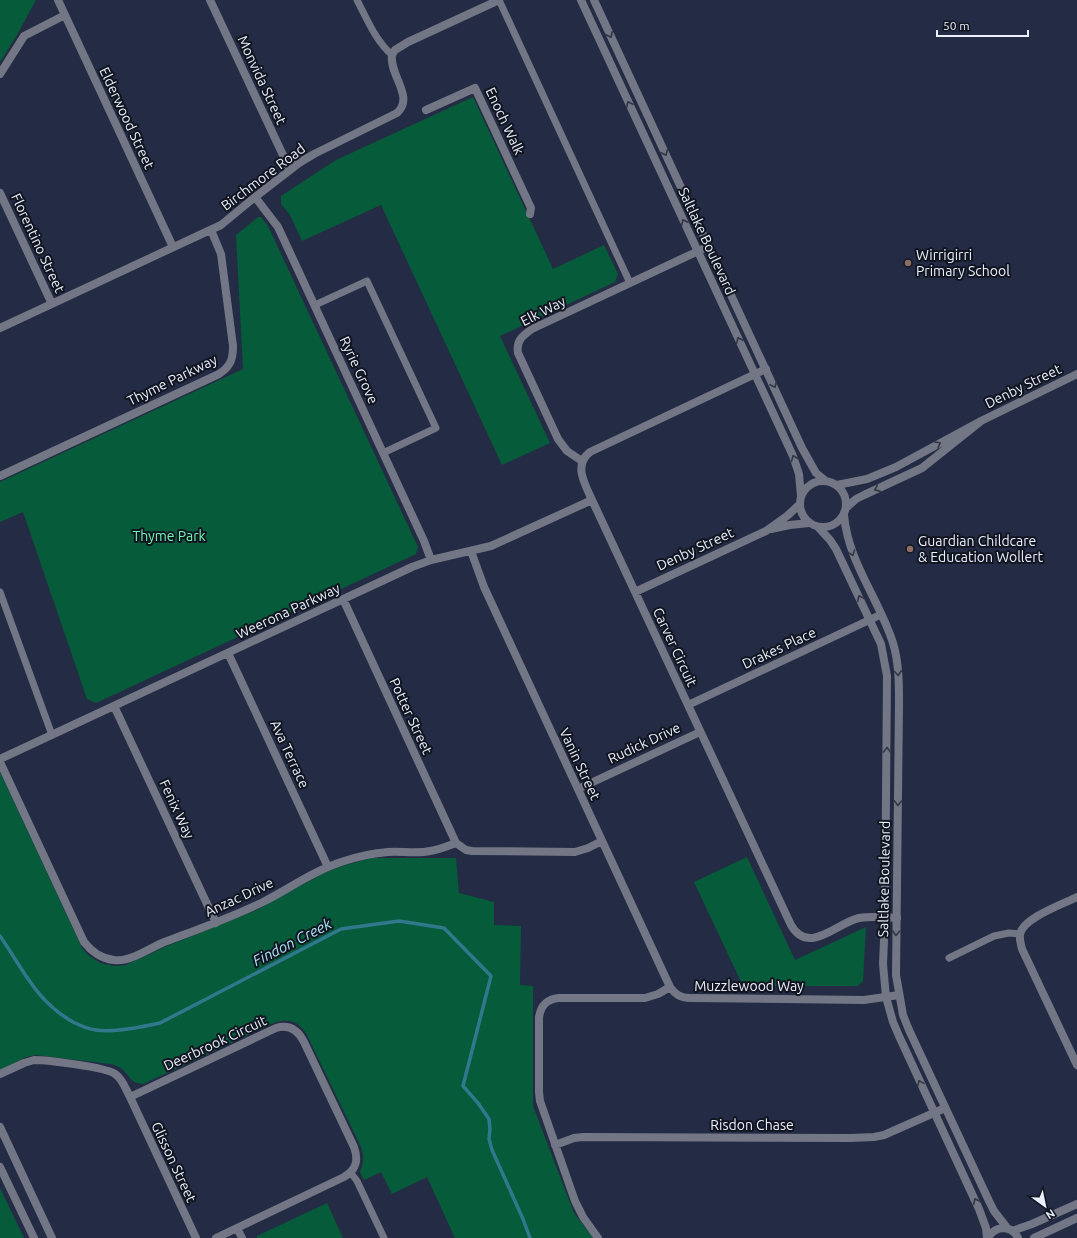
<svg xmlns="http://www.w3.org/2000/svg" width="1077" height="1238" font-family="Ubuntu,sans-serif">
<style>
.green{fill:#065b3a}
.lines{fill:none;stroke-linecap:round;stroke-linejoin:round}
.stream{stroke:#31788d;stroke-width:3.5}
.service{stroke:#737684;stroke-width:7}
.minor{stroke:#737684;stroke-width:8}
.tertiary{stroke:#737684;stroke-width:8}
.oneway{stroke:#333743}
.education-dot{fill:#8d6e63;stroke:#111520;stroke-width:1.5}
.labels{text-anchor:middle;dominant-baseline:central;stroke-width:4;stroke-linejoin:round;paint-order:stroke}
.street-label{font-size:14px;fill:#ebf0fd;stroke:#111520}
.poi-label{font-size:14px;fill:#ebf0fd;stroke:#111520;text-anchor:start}
.park-label{font-size:14px;fill:#6cfbb5;stroke:#111520}
.water-label{font-size:15px;font-style:italic;fill:#aae3f6;stroke:#111520}
</style>
<rect width="100%" height="100%" fill="#232c44"/>
<!-- green -->
<path class="green" d="M0,0H36L17,35L0,62Z
M473,97L553,269L604,245L618,274L615,282L500,336L550,443L502,465L381,205L302,241L290,215L281,204V196L336,160Z
M258,217H261L268,226L418,547L416,554L96,703L87,699L23,512L0,522V482L243,369L236,235Z
M0,772L82,948L88,955L100,963L114,966L126,965L167,946L257,910L322,874L339,867L371,858H456L459,893L494,902V925L521,926L520,985L533,986V1106L574,1213L593,1238H455L427,1177L392,1194L381,1172L364,1180L360,1172C364,1162 364,1156 361,1147L306,1033C297,1021 291,1019 276,1022L143,1084C130,1083 130,1076 122,1069C118,1066 114,1065 110,1064L36,1055L26,1057L0,1070Z
M747,857L795,960L866,927L863,981L858,986H743L694,882Z
M0,1188L24,1238H0Z
M327,1203L343,1238H257V1236Z"/>
<g class="lines">
<!-- stream -->
<path class="stream" d="M0,936C23,969 36,1001 73,1022C81,1026 87,1029 96,1030C114,1033 142,1027 160,1023L341,929L399,921L444,928L491,976L463,1086L478,1103L489,1119L490,1129L489,1139L492,1150L523,1219L530,1238"/>
<!-- service -->
<path class="service" d="M357,0C367,19 375,40 392,55
M499,0L630,283
M315,305L367,281L436,428L383,453
M0,592L52,735
M949,958L994,936L1009,933L1020,934
M351,1173L357,1181L384,1238"/>
<!-- minor -->
<path class="minor" d="M58,0L173,247
M210,0L290,170
M0,74L24,36L65,15
M426,110L475,88L531,208L530,214
M0,193L52,304
M255,197L278,227L424,541L431,560
M0,328L221,225L255,197L299,163L314,154L397,113C415,97 389,75 392,55L395,50L408,42L499,0
M766,369L590,452C573,465 585,484 592,500L791,925C809,956 836,923 859,918C871,916 885,917 897,918
M582,461L567,451L558,439L518,353C516,341 522,336 532,329L709,246
M0,476L219,374C231,366 233,359 233,346L221,254L211,230
M771,529L790,525L809,523
M471,551L484,587L670,987
M635,592L766,531L787,516L800,504
M343,599L456,843
M228,653L328,867
M688,705L880,615
M114,706L216,923
M0,759L412,567L431,560L491,546L592,500
M0,762L84,942C91,951 102,959 114,960C130,962 148,949 162,943C196,930 230,918 263,902C289,889 313,871 341,862C356,857 373,853 388,852C402,851 417,854 430,851C439,850 448,846 456,843L466,850L472,851L575,852L588,848L602,841
M578,789L700,732
M1077,897C1063,904 1023,918 1020,934C1019,939 1021,944 1022,949L1077,1065
M0,1074L24,1063L34,1060C46,1060 106,1067 115,1074C123,1079 126,1090 130,1097L276,1028C289,1024 298,1030 304,1042L354,1147C359,1161 356,1170 344,1177L216,1238
M130,1097L196,1238
M0,1127L52,1238
M555,1145L574,1138L583,1137L851,1138L874,1137L884,1135L945,1108
M0,1167L34,1238
M237,1228L242,1238
M598,1238L583,1217L575,1201L540,1101L539,1092V1017C541,1005 547,999 559,998H645L658,994L670,987C675,994 680,998 690,998L864,1000L899,995"/>
<!-- tertiary -->
<path class="tertiary" d="M581,0L793,456L799,474L801,496
M594,0L802,448L816,473L826,481
M981,421L1077,374
M800 504a23 23 0 1 1 46 0a23 23 0 1 1-46 0Z
M837,485L867,479L896,467L981,421L922,468L864,495L856,499L846,508
M844,515C848,562 879,599 893,643C899,663 899,683 899,704L896,975L903,1015L909,1030L989,1201L994,1211L1008,1229
M818,527L830,540L836,549L881,644L887,676L885,917L883,964L886,997L893,1022L899,1036L979,1209L986,1228L987,1238
M1012,1231L1032,1224L1077,1204
M988,1238C995,1225 1012,1225 1018,1238
M1034,1238L1077,1218"/>
</g>
<!-- one-way arrows -->
<defs><path id="oneway-chevron" d="M-2-3.5L2.5 0L-2 3.5" fill="none" stroke-width="1.6" stroke-linecap="round" stroke-linejoin="round"/></defs>
<g class="oneway">
<use href="#oneway-chevron" transform="translate(610 35) rotate(65)"/>
<use href="#oneway-chevron" transform="translate(629 104) rotate(-115)"/>
<use href="#oneway-chevron" transform="translate(665 153) rotate(65)"/>
<use href="#oneway-chevron" transform="translate(684 222) rotate(-115)"/>
<use href="#oneway-chevron" transform="translate(739 340) rotate(-115)"/>
<use href="#oneway-chevron" transform="translate(774 385) rotate(65)"/>
<use href="#oneway-chevron" transform="translate(938 444) rotate(-30)"/>
<use href="#oneway-chevron" transform="translate(794 458) rotate(-112)"/>
<use href="#oneway-chevron" transform="translate(877 489) rotate(156)"/>
<use href="#oneway-chevron" transform="translate(852 553) rotate(70)"/>
<use href="#oneway-chevron" transform="translate(860 598) rotate(-115)"/>
<use href="#oneway-chevron" transform="translate(898 673) rotate(86)"/>
<use href="#oneway-chevron" transform="translate(887 750) rotate(-90)"/>
<use href="#oneway-chevron" transform="translate(898 803) rotate(90)"/>
<use href="#oneway-chevron" transform="translate(896 933) rotate(93)"/>
<use href="#oneway-chevron" transform="translate(920 1083) rotate(-114)"/>
<use href="#oneway-chevron" transform="translate(976 1201) rotate(-115)"/>
</g>
<!-- markers -->
<g class="education-dot">
<circle cx="908" cy="263" r="4"/>
<circle cx="910" cy="549" r="4"/>
</g>
<g class="labels">
<!-- street labels -->
<g class="street-label">
<text transform="translate(262 80) rotate(65)">Monvida Street</text>
<text transform="translate(127 118) rotate(65)">Elderwood Street</text>
<text transform="translate(505 121) rotate(65)">Enoch Walk</text>
<text transform="translate(263 177) rotate(-37)">Birchmore Road</text>
<text transform="translate(707 241) rotate(65)">Saltlake Boulevard</text>
<text transform="translate(38 243) rotate(65)">Florentino Street</text>
<text transform="translate(543 311) rotate(-27)">Elk Way</text>
<text transform="translate(359 370) rotate(65)">Ryrie Grove</text>
<text transform="translate(172 380) rotate(-26)">Thyme Parkway</text>
<text transform="translate(1023 386) rotate(-26)">Denby Street</text>
<text transform="translate(695 549) rotate(-25)">Denby Street</text>
<text transform="translate(288 611) rotate(-25)">Weerona Parkway</text>
<text transform="translate(675 647) rotate(65)">Carver Circuit</text>
<text transform="translate(779 648) rotate(-25)">Drakes Place</text>
<text transform="translate(411 716) rotate(65)">Potter Street</text>
<text transform="translate(644 743) rotate(-25)">Rudick Drive</text>
<text transform="translate(290 754) rotate(65)">Ava Terrace</text>
<text transform="translate(580 764) rotate(65)">Vanin Street</text>
<text transform="translate(177 809) rotate(65)">Fenix Way</text>
<text transform="translate(884 879) rotate(-89)">Saltlake Boulevard</text>
<text transform="translate(239 897) rotate(-25)">Anzac Drive</text>
<text x="749" y="986">Muzzlewood Way</text>
<text transform="translate(215 1043) rotate(-25)">Deerbrook Circuit</text>
<text x="752" y="1125">Risdon Chase</text>
<text transform="translate(174 1162) rotate(65)">Glisson Street</text>
</g>
<!-- poi labels -->
<g class="poi-label">
<text x="916" y="255">Wirrigirri<tspan x="916" dy="16">Primary School</tspan></text>
<text x="918" y="541">Guardian Childcare<tspan x="918" dy="16">&amp; Education Wollert</tspan></text>
</g>
<!-- park labels -->
<g class="park-label">
<text x="169" y="536">Thyme Park</text>
</g>
<!-- water labels -->
<g class="water-label">
<text transform="translate(292 942) rotate(-27)">Findon Creek</text>
</g>
</g>
<!-- north arrow -->
<g transform="translate(1045 1206) rotate(147)" stroke="#111520" stroke-width="3" paint-order="stroke">
<path d="M0-3L7 15L0 10L-7 15Z" fill="#ebf0fd"/>
<text y="-6" font-size="11" font-weight="bold" text-anchor="middle" fill="#ebf0fd">N</text>
</g>
<!-- scale -->
<path d="M937 30v6h91v-6" fill="none" stroke="#ebf0fd" stroke-width="2"/>
<text x="943" y="30" font-size="12" fill="#ebf0fd" stroke="#111520" stroke-width="3" paint-order="stroke">50 m</text>
</svg>
